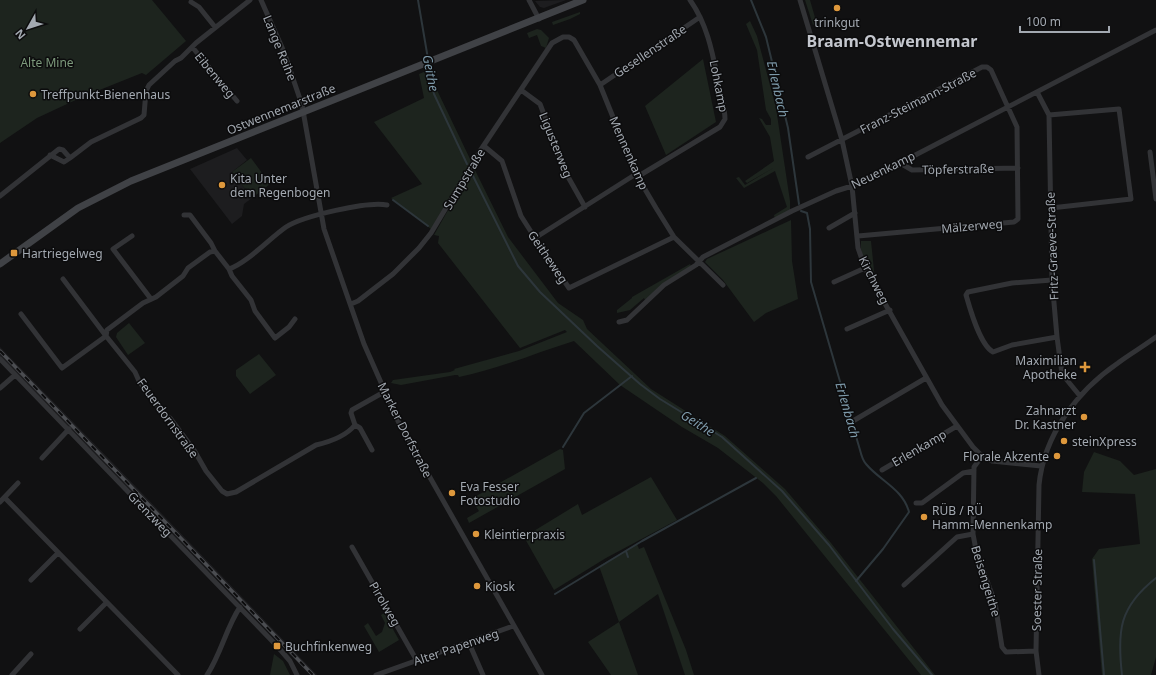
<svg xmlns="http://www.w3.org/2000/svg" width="1156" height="675" font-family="'Noto Sans',sans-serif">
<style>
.built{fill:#1d1d1f}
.green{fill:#1d241e}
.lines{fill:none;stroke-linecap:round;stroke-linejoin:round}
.stream{stroke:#2d363b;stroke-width:2}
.street{stroke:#323336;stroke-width:5}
.secondary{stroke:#404246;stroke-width:7}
.rail-casing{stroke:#4b4d51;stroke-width:3.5}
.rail{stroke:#0c0c0d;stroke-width:2;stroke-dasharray:6;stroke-linecap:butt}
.poi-dot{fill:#de983c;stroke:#0c0c0d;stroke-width:1.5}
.labels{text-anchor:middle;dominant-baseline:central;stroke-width:3;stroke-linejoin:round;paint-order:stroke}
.poi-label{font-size:12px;fill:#a3a9b1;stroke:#0c0c0d;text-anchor:start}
.street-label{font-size:12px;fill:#a3a9b1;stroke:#0c0c0d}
.park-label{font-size:12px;fill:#7d9a7c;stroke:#0c0c0d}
.water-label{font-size:13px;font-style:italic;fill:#7d99a9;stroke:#0c0c0d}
.district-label{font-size:16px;font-weight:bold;fill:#c4c7ce;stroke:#0c0c0d}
</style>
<rect width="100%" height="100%" fill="#111112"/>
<!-- built -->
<path class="built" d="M566,0L544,8L540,7L535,1Z
M237,148L247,160L232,172L252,198L244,204L242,216L232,224L190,169Z
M0,347L112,462L317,675H310L0,356Z"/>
<!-- green -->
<path class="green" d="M0,0H152L186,41L146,75L142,73L82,97L37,118L0,143Z
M805,0H810L816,21L820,20V22L813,25Z
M580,12V14L570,19L553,25L552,22Z
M750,21L757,36L776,108L790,201V210L775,219L774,215L787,207L775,171L744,188L736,178L739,177L745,185L775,167L747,183L745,181L774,161L770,137L759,118L762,119L766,125H771V119L766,110L757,50L746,24Z
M537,29L541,30L549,38L546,48L541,46L537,35L529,38L527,33Z
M703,59L716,122L666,155L645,106Z
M433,68L437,90L471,161L431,229L391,198L422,184L374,122L424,98L419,74Z
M251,158L270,184L252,198L232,172Z
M473,166L508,237L558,303L583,320L587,329L651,389L725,436L785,489L831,543L935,675H921L776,496L763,483L718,448L682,427L620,385L574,341C535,353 499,369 459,377L458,375H455L401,385L391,383L393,380L450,372L455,370L454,369L519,351L567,332L565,330L520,348L438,243L439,236L434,235Z
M791,220L792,261L798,299L766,313L754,322L723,280L705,262L707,259Z
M861,241H871L875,280L867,265H865L861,249Z
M690,264L691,266L645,300L644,298L630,310L617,313V310L632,298V297Z
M129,323L145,343L128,355L116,337L117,333Z
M259,354L276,375L250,394L236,376V370Z
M560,449L563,450L565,469L469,523L467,518L479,511L471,499Z
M1094,452L1120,461L1134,475L1156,469V657L1151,675H1102L1092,559L1099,549L1140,544L1135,494L1082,492L1084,472Z
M651,477L677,520L606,558L554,590L524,537L578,504L582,515Z
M637,544L639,549L644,547L686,650L694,675H685L658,594L619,622L638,675H611L588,642L619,622L599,566Z
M384,613L399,640L379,652L364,626L368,623L376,636L382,632L385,623L381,615Z
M274,654L283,661L290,675H270Z"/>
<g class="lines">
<!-- stream -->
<path class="stream" d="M418,0L428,59
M751,0L766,37L788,128L799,204
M428,64L434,94L467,164
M471,172L518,266L540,292L597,346L640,384L660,399L722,437L782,491L829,545L893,629L932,675
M393,200L428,226
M801,211L807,213L810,229L811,282L860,450C861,454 863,461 866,464C880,481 903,489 909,512L883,549L856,581
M563,447L584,413L632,376
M626,551L628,557
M1094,560L1104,675
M555,594L642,541L756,478
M1122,675C1117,631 1119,607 1156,578"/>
<!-- street -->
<path class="street" d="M261,0L284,52L302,105L324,229L364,344L398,421L542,675
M529,0L539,19
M800,0L842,140L852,186L858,248L865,268L942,405L973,447L982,456L992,461L1041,466
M191,2L199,7L215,27
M193,48L237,101
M600,85L700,17
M521,90L540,104L567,175L585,207
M1037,92L1049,115L1052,280L1057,337L1062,374L1080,396
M1049,115L1119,109L1131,199L1051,208
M484,146L502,161L521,216L535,238L569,288L674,237
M1150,152L1156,199
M50,155L64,162L70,158
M808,157L982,67H987L991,70L1017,127L1018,219L1014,222L858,236
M900,163L912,170L1018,168
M637,177L720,127L725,119C725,108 721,97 719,85C713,56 708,25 690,0
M0,196L59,149L63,150L70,158L91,142L141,118L144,115L146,91L149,85L175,61L181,58L196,43L250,0
M184,215H190L211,243L215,251
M829,228L855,213
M132,236L113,249L151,299
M535,238L636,174
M229,269L232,276L251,300L255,311L275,338L289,327L295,319
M1052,280L1012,283L968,292L966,295C970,309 980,345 993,352L1012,345L1057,337
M834,282L865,268
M351,304L358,301L393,274L419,248L431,233L480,151L552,43L563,37H569L574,40L600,85L636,174L656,208L674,237L723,285
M21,314L62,368L106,336L63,279
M619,322L627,320L664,285L696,265L703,257L792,211L836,191L852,186L900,163L1156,30
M847,329L890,310
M0,359L277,646L290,661L297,675
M0,388L15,375
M384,392L352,410L351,413L355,425C346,436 329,442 316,445L236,492L227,494L222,491L206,471L194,450L170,418L165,416L139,381L135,372L106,336L107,330L143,303L156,297L183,276L188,268L210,252L215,251L229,269C247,263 270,238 286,227C303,216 368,201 387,205
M853,421L926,378
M355,425L360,428L372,450
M982,456L974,467L973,534L976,550L995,603L1002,647L1006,652L1036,651
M42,458L69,429
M882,470L957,426
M5,498L178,675
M0,502L18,483
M916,503H922L963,473L974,471
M352,547L417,661
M31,580L58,553
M904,585L957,537L973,534
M80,629L106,603
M469,643L483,675
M12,675L31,654
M207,675C221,654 226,628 240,607
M376,675L513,626
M1039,675L1036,651L1039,485C1044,435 1077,391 1118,363C1130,354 1144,346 1156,337"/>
<!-- secondary -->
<path class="secondary" d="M0,264L78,208L131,181L583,0"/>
<defs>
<path id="rail" d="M0,351L313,675"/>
</defs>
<!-- rail casing -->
<use href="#rail" class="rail-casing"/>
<!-- rail -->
<use href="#rail" class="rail"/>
</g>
<!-- markers -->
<g class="poi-dot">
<circle cx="837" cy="8" r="4"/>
<circle cx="33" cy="94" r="4"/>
<circle cx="222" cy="185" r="4"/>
<rect x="10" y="249" width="8" height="8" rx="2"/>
<path d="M1083 361h4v4h4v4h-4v4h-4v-4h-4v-4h4z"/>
<circle cx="1084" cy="417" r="4"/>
<circle cx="1064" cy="441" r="4"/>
<circle cx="1057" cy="456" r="4"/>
<circle cx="452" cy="493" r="4"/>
<circle cx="924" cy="517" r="4"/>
<circle cx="476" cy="534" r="4"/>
<circle cx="477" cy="586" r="4"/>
<rect x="273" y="642" width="8" height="8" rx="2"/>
</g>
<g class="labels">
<!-- poi labels -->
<g class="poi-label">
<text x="837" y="22" text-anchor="middle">trinkgut</text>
<text x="41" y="94">Treffpunkt-Bienenhaus</text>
<text x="230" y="178">Kita Unter<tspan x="230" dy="14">dem Regenbogen</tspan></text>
<text x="22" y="253">Hartriegelweg</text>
<text x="1077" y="360" text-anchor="end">Maximilian<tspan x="1077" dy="14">Apotheke</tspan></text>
<text x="1076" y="410" text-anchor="end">Zahnarzt<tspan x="1076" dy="14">Dr. Kastner</tspan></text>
<text x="1072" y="441">steinXpress</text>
<text x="1049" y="456" text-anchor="end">Florale Akzente</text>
<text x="460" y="486">Eva Fesser<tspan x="460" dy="14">Fotostudio</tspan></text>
<text x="932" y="510">RÜB / RÜ<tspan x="932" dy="14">Hamm-Mennenkamp</tspan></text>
<text x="484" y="534">Kleintierpraxis</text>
<text x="485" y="586">Kiosk</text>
<text x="285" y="646">Buchfinkenweg</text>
</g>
<!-- street labels -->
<g class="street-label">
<text transform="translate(280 48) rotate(68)">Lange Reihe</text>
<text transform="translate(650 51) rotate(-34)">Gesellenstraße</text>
<text transform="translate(215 75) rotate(50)">Eibenweg</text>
<text transform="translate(719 86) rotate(79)">Lohkamp</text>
<text transform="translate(918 101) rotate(-27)">Franz-Steimann-Straße</text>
<text transform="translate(281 109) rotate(-22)">Ostwennemarstraße</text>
<text transform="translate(556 145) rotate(68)">Ligusterweg</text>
<text transform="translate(629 153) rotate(66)">Mennenkamp</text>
<text transform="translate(958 169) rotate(-1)">Töpferstraße</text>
<text transform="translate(883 170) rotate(-26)">Neuenkamp</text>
<text transform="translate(464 179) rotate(-59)">Sumpstraße</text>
<text transform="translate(972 226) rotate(-5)">Mälzerweg</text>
<text transform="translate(1052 246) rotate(-92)">Fritz-Graeve-Straße</text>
<text transform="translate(548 257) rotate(56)">Geitheweg</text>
<text transform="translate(874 280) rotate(63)">Kirchweg</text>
<text transform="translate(168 418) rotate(54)">Feuerdornstraße</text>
<text transform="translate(405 430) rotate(63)">Marker Dorfstraße</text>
<text transform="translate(919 448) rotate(-30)">Erlenkamp</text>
<text transform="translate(150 514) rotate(46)">Grenzweg</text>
<text transform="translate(986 581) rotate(73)">Beisengeithe</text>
<text transform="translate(1037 590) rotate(-89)">Soester Straße</text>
<text transform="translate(385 604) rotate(60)">Pirolweg</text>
<text transform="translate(456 647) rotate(-19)">Alter Papenweg</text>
</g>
<!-- park labels -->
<g class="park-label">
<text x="47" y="62">Alte Mine</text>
</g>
<!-- water labels -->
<g class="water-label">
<text transform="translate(431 73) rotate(79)">Geithe</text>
<text transform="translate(778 89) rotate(77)">Erlenbach</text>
<text transform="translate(848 410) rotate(74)">Erlenbach</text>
<text transform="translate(698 423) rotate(32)">Geithe</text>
</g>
<!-- district labels -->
<g class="district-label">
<text x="892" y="41">Braam-Ostwennemar</text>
</g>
</g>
<!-- north arrow -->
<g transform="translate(28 28) rotate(231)" stroke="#0c0c0d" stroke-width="3" paint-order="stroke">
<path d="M0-3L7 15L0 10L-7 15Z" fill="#a3a9b1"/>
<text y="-6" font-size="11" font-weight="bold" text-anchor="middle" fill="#a3a9b1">N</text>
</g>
<!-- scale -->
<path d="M1020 26v6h89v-6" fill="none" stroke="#a3a9b1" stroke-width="2"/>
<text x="1026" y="26" font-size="12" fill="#a3a9b1" stroke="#0c0c0d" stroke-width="3" paint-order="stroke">100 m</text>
</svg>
